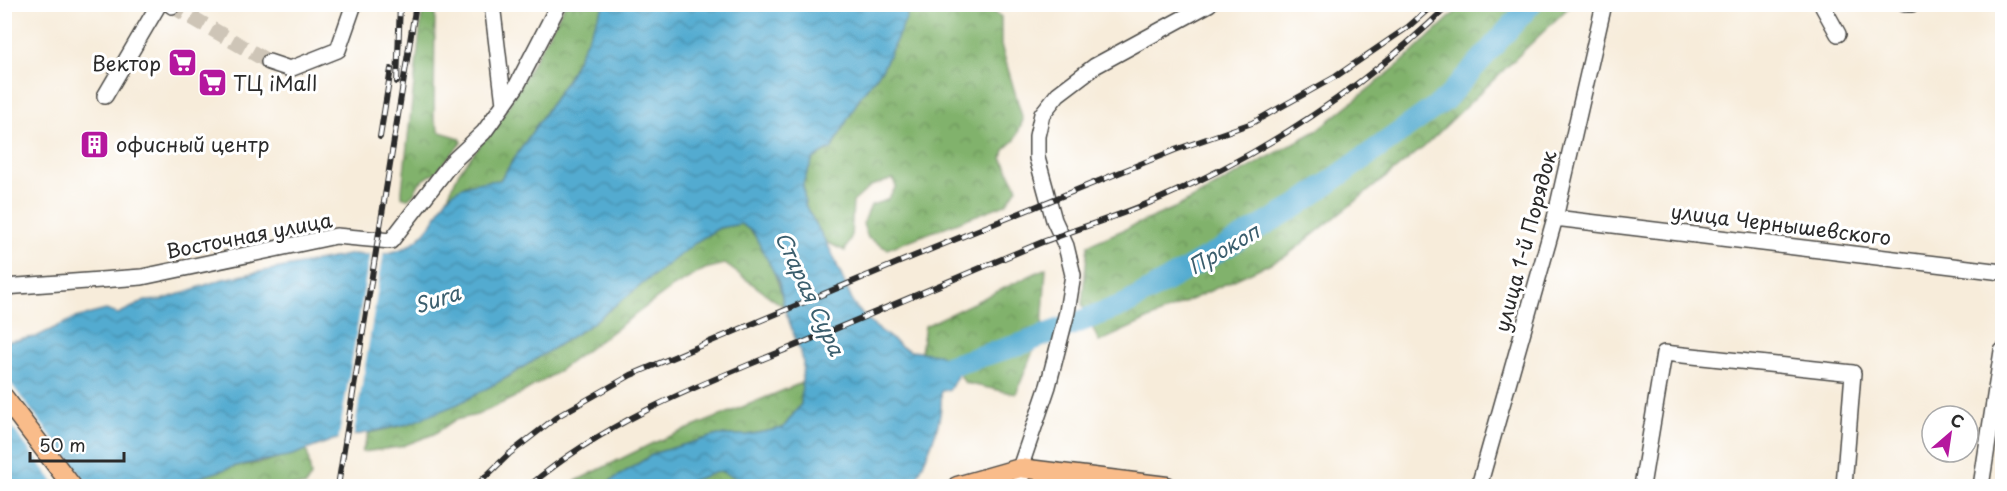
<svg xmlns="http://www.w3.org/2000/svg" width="2007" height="491" font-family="'Playpen Sans',sans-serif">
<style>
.forest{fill:url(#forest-crowns);stroke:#566e4c;stroke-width:1.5}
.water{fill:url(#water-waves);stroke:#3f6b7e;stroke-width:1.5}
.pier{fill:#f7ecda}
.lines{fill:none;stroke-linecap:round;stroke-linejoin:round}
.river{stroke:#53abd0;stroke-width:22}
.minor-tunnel{stroke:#cec5b7;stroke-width:15;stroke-dasharray:15 8;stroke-linecap:butt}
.minor-casing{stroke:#4a4845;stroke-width:18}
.major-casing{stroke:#4a4845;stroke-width:21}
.minor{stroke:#fff;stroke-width:15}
.major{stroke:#f9bc8a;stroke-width:18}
.rail-casing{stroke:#2b2b2b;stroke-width:6}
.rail{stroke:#fff;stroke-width:4;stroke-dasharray:11;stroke-linecap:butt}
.labels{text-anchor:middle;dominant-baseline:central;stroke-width:6;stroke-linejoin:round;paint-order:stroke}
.poi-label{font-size:20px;fill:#2b2b2b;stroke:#fff;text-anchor:start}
.street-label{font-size:20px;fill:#2b2b2b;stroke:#fff}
.water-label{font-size:21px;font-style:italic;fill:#3b5e6d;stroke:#fff}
</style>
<defs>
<pattern id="forest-crowns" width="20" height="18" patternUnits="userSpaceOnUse" patternTransform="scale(1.5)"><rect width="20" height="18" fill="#81b26c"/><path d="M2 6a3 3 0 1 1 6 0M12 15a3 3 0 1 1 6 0" fill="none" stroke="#6a9159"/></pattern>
<pattern id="water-waves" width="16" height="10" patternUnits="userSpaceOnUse" patternTransform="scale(1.5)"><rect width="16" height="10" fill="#53abd0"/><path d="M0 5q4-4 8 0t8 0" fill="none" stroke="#458ba9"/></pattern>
</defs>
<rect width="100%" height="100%" fill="#fff"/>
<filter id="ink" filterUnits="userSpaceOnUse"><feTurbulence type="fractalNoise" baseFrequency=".0167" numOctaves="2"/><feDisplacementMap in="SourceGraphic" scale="12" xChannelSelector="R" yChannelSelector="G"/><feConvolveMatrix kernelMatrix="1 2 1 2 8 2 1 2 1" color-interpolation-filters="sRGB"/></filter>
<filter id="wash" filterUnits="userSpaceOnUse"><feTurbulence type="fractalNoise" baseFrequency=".008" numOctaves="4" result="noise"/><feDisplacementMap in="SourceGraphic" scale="24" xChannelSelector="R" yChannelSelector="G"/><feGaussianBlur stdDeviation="1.35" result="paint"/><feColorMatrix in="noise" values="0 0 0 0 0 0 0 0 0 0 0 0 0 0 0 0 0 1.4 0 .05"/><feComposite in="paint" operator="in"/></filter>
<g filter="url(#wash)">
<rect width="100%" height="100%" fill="#f7ecda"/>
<!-- forest -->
<path class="forest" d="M423,5H435L434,119L440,132L460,138L462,142L436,172L420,182L414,193L407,199L402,196V190Z
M565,5H604L568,78L500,180L466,185L448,196L459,172L502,117Z
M909,5H947L963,11L986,6L1001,17V45L1023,120L1015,140L1004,150L1002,158L1017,188L1006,204L887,249L868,238L863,224L871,205L887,200L896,187L893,179L871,186L853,202L851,237L845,251L826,242L805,205L803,183L813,159L832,148L860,97L883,68L906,19Z
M1463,5H1571L1424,147L1286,256L1099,342L1082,304L1088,245L1179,206L1316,131L1401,63Z
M741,224C761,232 781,286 784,307L725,264L705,269L673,287L554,374L513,398L477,415L455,420L434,434L400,447L362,452L369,433L408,424L506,378L590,325L699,240L719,228Z
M1046,268L1042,329L1016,394L965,383L950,360L921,352L925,326Z
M804,382L801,404L783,428L747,435H718L655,453L602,486H569L574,482L651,444Z
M307,450L311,476L305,486H172L236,466L260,463Z
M720,471L756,486H675Z"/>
<!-- water -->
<path class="water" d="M604,5H909L906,19L883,68L860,97L832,148L813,159L803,183L805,205L831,251L854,305L872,324L902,347L911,351L938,354L950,360L957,376L950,389L941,391C944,427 926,454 914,486H756L720,471L675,486H602L655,453L718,435H747L783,428L801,404L803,360L784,307L779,282L753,232L741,224L719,228L699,240L590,325L506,378L458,404L408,424L333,440L293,455L236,466L172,486H5L4,342L36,337L75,318L106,310L118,314L145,301L162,300L223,279L353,254C383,258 412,251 431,225C437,216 441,205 448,197C460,183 483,182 500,180L568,78Z"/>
<!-- pier -->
<path class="pier" d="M384,251L353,439L338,442L370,253Z
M5,376L89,486H57L5,418Z"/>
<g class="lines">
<!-- river -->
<path class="river" d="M924,374L1024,343L1128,303L1295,207L1445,100L1531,4"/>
</g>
</g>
<g filter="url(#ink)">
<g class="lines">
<!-- minor-tunnel -->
<path class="minor-tunnel" d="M172,6L269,62"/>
<defs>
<path id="minor" d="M170,4L172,6
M492,4L504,104
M1828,4L1823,7L1838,34
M1904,4H1912
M269,62L290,69L338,50L354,4
M105,96L159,4
M1555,218L2002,272
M4,287L142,277L336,236L391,241L451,163L484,132L504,104L516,87L559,4
M1022,486L1020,468L1048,386L1067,312L1073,275L1066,246L1054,220L1037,158V136L1042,114L1058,94L1095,66L1209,4
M1479,486L1555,218L1604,4
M1642,486L1664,353L1853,373L1844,486
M1981,486L2002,351"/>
<path id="major" d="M4,397L72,486
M957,486L1020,468L1167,486"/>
</defs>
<!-- minor casing -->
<use href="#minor" class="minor-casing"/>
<!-- major casing -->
<use href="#major" class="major-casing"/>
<!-- minor -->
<use href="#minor" class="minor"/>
<!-- major -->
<use href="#major" class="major"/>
<defs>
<path id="rail" d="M397,82L400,4
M380,137L391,69
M338,486L416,4
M476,486L509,454L558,416L631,375L902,261L1175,150L1252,123L1335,77L1408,27L1434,4
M529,486C609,418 707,382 802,343C882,310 961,276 1040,243C1081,227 1123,215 1163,197C1271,150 1366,86 1450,4"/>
</defs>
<!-- rail casing -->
<use href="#rail" class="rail-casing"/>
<!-- rail -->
<use href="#rail" class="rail"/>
</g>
</g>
<!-- icons -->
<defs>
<symbol id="supermarket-square" viewBox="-11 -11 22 22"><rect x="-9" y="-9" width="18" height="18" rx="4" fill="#b5179e" stroke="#fff"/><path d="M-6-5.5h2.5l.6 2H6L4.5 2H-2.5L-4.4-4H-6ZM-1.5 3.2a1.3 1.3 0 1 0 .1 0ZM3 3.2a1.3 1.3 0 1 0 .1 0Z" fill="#fff"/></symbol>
<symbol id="building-square" viewBox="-11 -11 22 22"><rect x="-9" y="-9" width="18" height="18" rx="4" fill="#b5179e" stroke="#fff"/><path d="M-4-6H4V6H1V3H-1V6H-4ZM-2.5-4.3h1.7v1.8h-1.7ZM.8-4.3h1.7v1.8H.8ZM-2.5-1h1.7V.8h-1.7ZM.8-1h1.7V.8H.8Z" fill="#fff"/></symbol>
</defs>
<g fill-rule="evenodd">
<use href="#supermarket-square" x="166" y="46" width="33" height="33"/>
<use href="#supermarket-square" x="196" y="66" width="33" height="33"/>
<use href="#building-square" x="78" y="128" width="33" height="33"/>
</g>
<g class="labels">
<!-- poi labels -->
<g class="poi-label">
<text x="161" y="63" text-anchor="end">Вектор</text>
<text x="233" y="83">ТЦ iMall</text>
<text x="116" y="144">офисный центр</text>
</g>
<!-- street labels -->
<g class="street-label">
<text transform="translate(1781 224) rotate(7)">улица Чернышевского</text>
<text transform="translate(249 235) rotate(-11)">Восточная улица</text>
<text transform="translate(1525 241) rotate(-75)">улица 1-й Порядок</text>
</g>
<!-- water labels -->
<g class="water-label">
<text transform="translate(1223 248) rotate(-30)">Прокоп</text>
<text transform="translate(811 293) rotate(65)">Старая Сура</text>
<text transform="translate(437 298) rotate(-18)">Sura</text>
</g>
</g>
<!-- margin -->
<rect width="2007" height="491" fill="none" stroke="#fff" stroke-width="24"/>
<!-- north arrow -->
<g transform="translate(1950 434) rotate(29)"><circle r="28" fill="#ffffff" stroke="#aaaaaa" stroke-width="1.5"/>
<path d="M0-4.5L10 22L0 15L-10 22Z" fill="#b5179e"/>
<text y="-9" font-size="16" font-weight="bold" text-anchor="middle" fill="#2b2b2b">С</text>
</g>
<!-- scale -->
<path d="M30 452v9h94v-9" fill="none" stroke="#2b2b2b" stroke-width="3"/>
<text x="39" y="452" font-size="18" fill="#2b2b2b" stroke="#ffffff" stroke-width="4.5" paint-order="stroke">50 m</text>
</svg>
